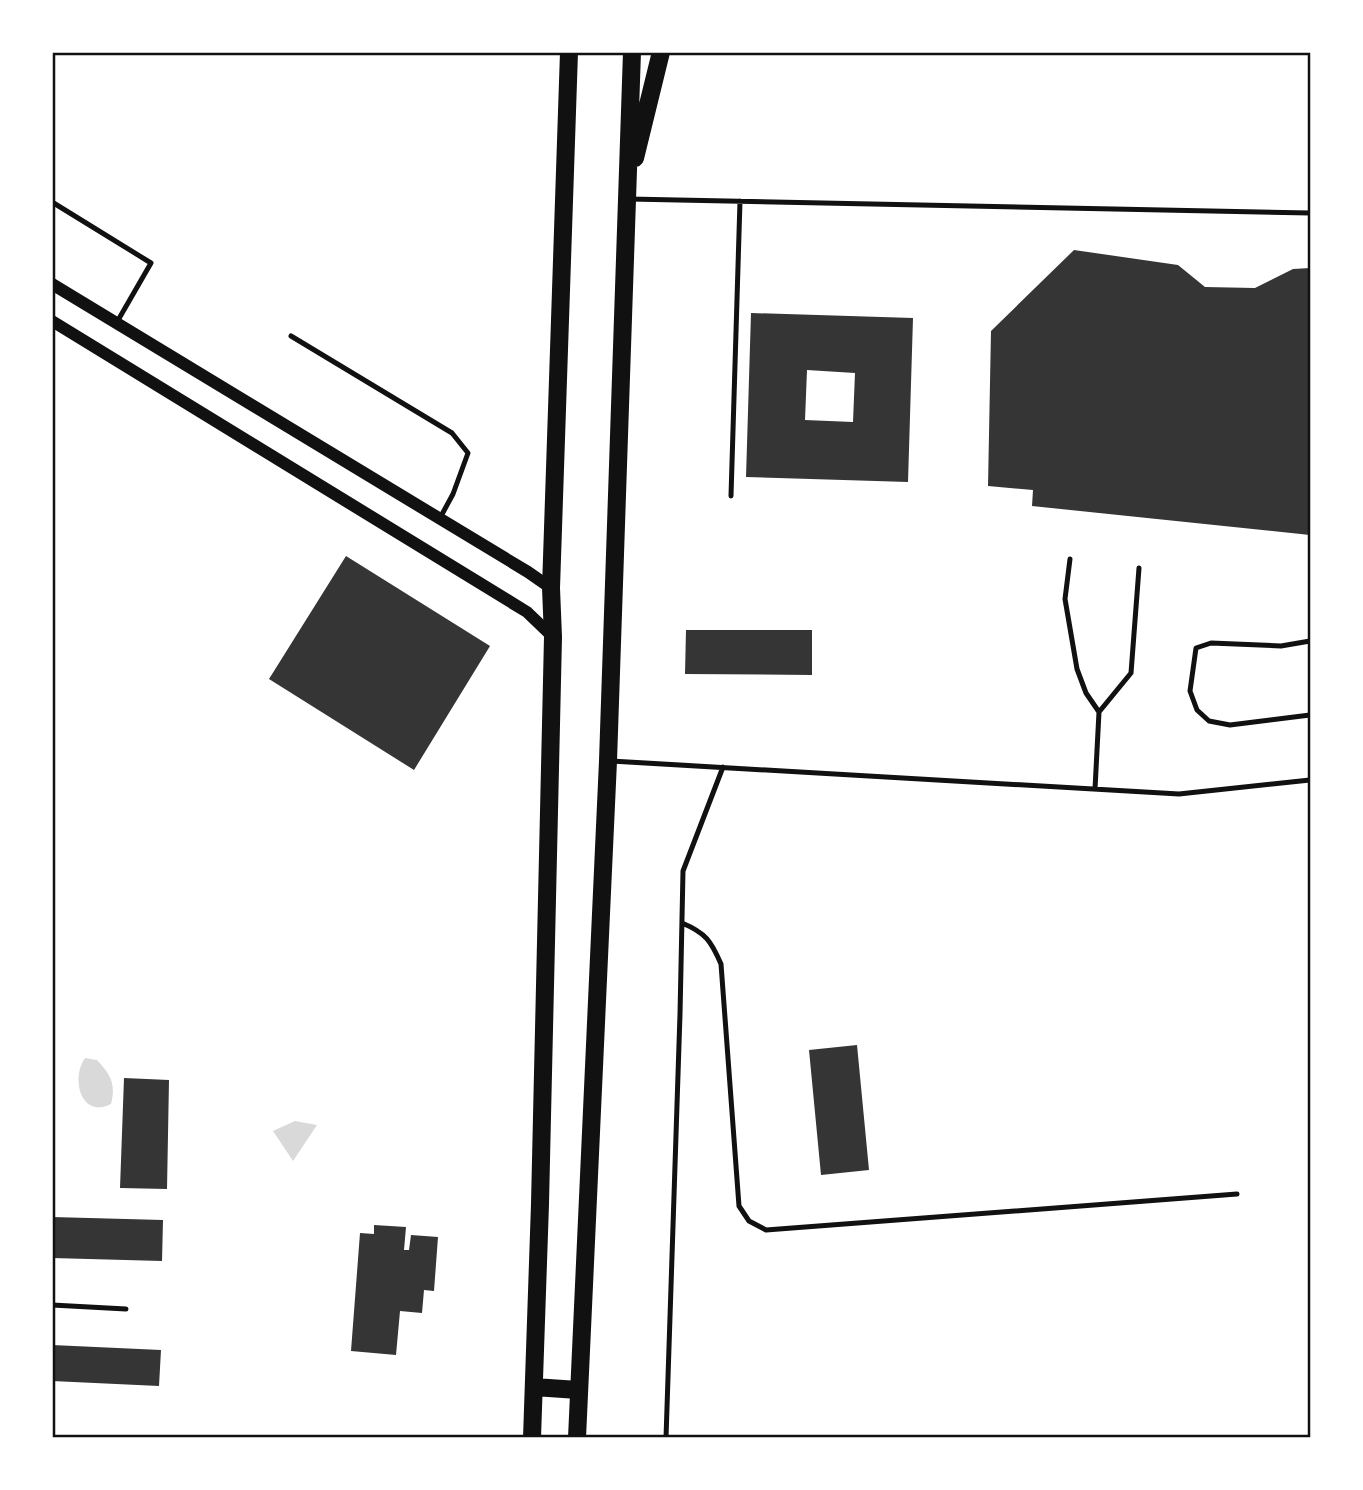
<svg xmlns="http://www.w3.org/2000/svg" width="1363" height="1490" font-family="Manrope,sans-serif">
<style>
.water{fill:#d9d9d9}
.building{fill:#353535;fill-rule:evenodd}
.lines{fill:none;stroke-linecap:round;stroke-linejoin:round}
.service{stroke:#111;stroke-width:5}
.tertiary{stroke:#111;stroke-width:12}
.primary{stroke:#111;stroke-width:18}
.neatline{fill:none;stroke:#111;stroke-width:2.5}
</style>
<rect width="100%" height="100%" fill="#fff"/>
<!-- water -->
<path class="water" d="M85,1058L97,1060C111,1075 116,1084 111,1104C82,1119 70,1080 85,1058Z
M295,1121L317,1125L293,1161L273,1131Z"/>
<!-- building -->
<path class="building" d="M1074,250L1178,265L1205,287L1255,288L1293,269L1310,268V535L1032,506L1033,490L988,486L991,331Z
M751,313L913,318L908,482L746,477ZM807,370L855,373L853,422L805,420Z
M346,556L490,646L414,770L269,679Z
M686,630H812V675L685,674Z
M857,1045L869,1170L821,1175L809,1050Z
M124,1078L169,1080L167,1189L120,1188Z
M52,1217L163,1220L162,1261L52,1258Z
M374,1225L406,1227L404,1250H409L411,1235L438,1237L434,1291L424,1290L422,1313L400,1311L396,1355L351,1351L360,1233L374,1234Z
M52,1345L161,1350L159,1386L52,1381Z"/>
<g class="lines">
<!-- service -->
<path class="service" d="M629,199L1310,213
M52,202L151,263L117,322
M291,336L452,433L468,453L453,494L440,518
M731,496L740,201
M1070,559L1065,599L1077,669L1086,693L1099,712L1095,789
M1310,641L1281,646L1211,643L1196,648L1190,691L1197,710L1209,721L1230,725L1310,715
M1099,712L1131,673L1139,568
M611,761L1179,794L1310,780
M682,923C706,933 711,941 721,964L739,1206L749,1221L766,1230L1237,1194
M52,1305L126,1309
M666,1438L680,1014L683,871L723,767"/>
<!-- tertiary -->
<path class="tertiary" d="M52,284L528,572L551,588
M52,321L527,612L553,637"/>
<!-- primary -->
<path class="primary" d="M635,158L661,52
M534,1387L578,1390
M532,1438L540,1204L553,637L551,588L569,52
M577,1438L608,761L632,52"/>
</g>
<!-- border -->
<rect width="1363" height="1490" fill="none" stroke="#ffffff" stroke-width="108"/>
<rect x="54" y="54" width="1255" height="1382" class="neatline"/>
</svg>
